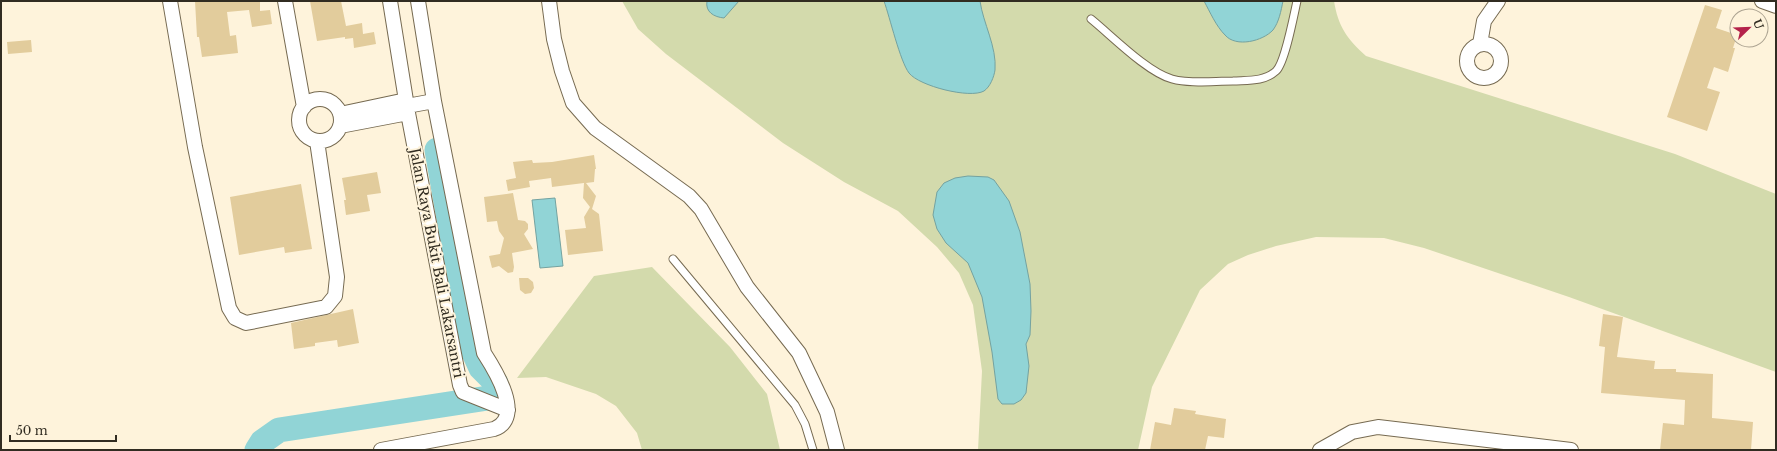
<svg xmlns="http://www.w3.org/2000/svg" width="1777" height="451" font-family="'Libre Baskerville',serif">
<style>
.green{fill:#d3daac}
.water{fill:#91d4d6;stroke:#74a2a0}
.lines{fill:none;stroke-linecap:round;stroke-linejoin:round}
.river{stroke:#91d4d6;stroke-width:25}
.building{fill:#e2cc9c}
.lane-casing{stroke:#766a51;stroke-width:9}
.street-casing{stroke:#766a51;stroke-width:16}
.lane{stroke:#fff;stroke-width:7}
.street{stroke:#fff;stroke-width:14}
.labels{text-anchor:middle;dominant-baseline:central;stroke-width:4;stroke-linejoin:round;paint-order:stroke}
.street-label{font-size:14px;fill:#312c21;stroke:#fef3db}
</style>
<rect width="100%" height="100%" fill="#fef3db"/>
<!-- green -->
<path class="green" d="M622,1H1334C1338,26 1347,39 1366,56L1675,154L1776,194V372L1569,297L1424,248L1384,238L1316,237L1276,246L1248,255L1228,264L1200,290L1152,387L1138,450H978L982,371L973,305L959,273L937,247L898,211L844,182L783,143L666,54L638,29Z
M652,267L730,347L767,394L780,450H642L637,433L616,406L596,394L546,377L517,378L594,276Z"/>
<!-- water -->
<path class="water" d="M707,1H739L724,18C714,17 705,12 707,1Z
M884,1H980C983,23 997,47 995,70C994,77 990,87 984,91C970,99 919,86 909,73C900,61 890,18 884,1Z
M1204,1H1283C1281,11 1279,22 1273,30C1263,41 1236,48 1225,35C1216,26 1210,12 1204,1Z
M968,176L988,177L994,180L1009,201L1020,232L1030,284L1031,311L1030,335L1026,344L1029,366L1026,393L1021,400L1014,404H1002L998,399L992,352L982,297L968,263L946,243L937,229L933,215L937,192L944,183L955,178Z
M555,198L563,266L540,268L532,200Z"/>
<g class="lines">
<!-- river -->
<path class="river" d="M437,150L471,346L481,368L496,383
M257,450L262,442L279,430L488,398"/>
</g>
<!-- building -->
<path class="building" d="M195,1H260V11L270,10L272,24L252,27L249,10L227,12L230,36L236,35L238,53L202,57L199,37H197Z
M310,1H341L346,26L362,23L363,34L374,32L376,44L354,48L353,38L345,39V37L317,41Z
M1705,5L1722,10L1716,28L1737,35L1733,48H1735L1728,72L1714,67L1707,88L1720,92L1707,131L1667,117Z
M31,40L32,52L8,54L7,42Z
M594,155L596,169H595L594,182L586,183L596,196L592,209L599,214L603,251L568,255L565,230L586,228L584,217L590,207L583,198L584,183L552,187L551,178L529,181L530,187L508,191L506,180L516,178L513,162L532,160L533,163L552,162Z
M377,172L381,193L367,195L370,211L346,215L344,200H346L342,178Z
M301,184L312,249L285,253L284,247L239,255L230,197Z
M513,193L518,220L525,221L528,224V229L524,234L533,249L512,253L514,267L513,272L508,273L499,266L492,268L489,256L500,254L504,238L499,231L497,221L487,222L484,197Z
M519,278H528L533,282L534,288L531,293L525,294L520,290Z
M353,309L359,343L338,347L337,340L315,343V346L294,349L291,323Z
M1603,314L1623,317L1617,357L1655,361L1654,369H1676V372L1713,374L1712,418L1753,422L1751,450H1660L1663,423L1684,425L1685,400L1601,393L1605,347L1599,346Z
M1174,408L1196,411L1195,414L1226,419L1224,438L1208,436L1205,450H1150L1155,422L1171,425Z"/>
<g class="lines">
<defs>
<path id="lane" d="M1091,19C1112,36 1147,72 1172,79C1190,84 1213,81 1233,81C1247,80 1264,82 1276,71C1285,63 1294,14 1297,1
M673,259L795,405L805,424L813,450"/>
<path id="street" d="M170,1L195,147L229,308L235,318L246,323L326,307L335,296L337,277L317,141
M285,1L304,107
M390,1L408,113L460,385L463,392L508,410
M549,1L554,39L562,71L573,103L595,128L689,196L701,209L747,287L799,353L827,412L837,450
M1762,1L1776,6
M1467 61a17 17 0 1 1 34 0a17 17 0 1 1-34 0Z
M1480,44L1484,21L1498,1
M299 120a21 21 0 1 1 42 0a21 21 0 1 1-42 0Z
M407,106L434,101
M340,114L406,100
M340,126L408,113
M381,450L494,429C525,418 495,370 484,353L434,101L418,1
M1320,450L1352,432L1378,427L1571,450"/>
</defs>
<!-- lane casing -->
<use href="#lane" class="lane-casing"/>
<!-- street casing -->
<use href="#street" class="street-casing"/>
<!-- lane -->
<use href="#lane" class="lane"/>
<!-- street -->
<use href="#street" class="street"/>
</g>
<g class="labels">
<!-- street labels -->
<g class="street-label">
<text transform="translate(437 263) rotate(79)">Jalan Raya Bukit Bali Lakarsantri</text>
</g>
</g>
<!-- border -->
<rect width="1777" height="451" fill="none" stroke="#312c21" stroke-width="4"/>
<!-- north arrow -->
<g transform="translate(1749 28) rotate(67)"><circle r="19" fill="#fef3db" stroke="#aca391"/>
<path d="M0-3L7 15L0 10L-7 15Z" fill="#b4224a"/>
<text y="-6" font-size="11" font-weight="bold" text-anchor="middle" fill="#312c21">U</text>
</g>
<!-- scale -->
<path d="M10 435v6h106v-6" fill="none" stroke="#312c21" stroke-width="2"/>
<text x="16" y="435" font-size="12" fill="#312c21" stroke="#fef3db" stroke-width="3" paint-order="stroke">50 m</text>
</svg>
